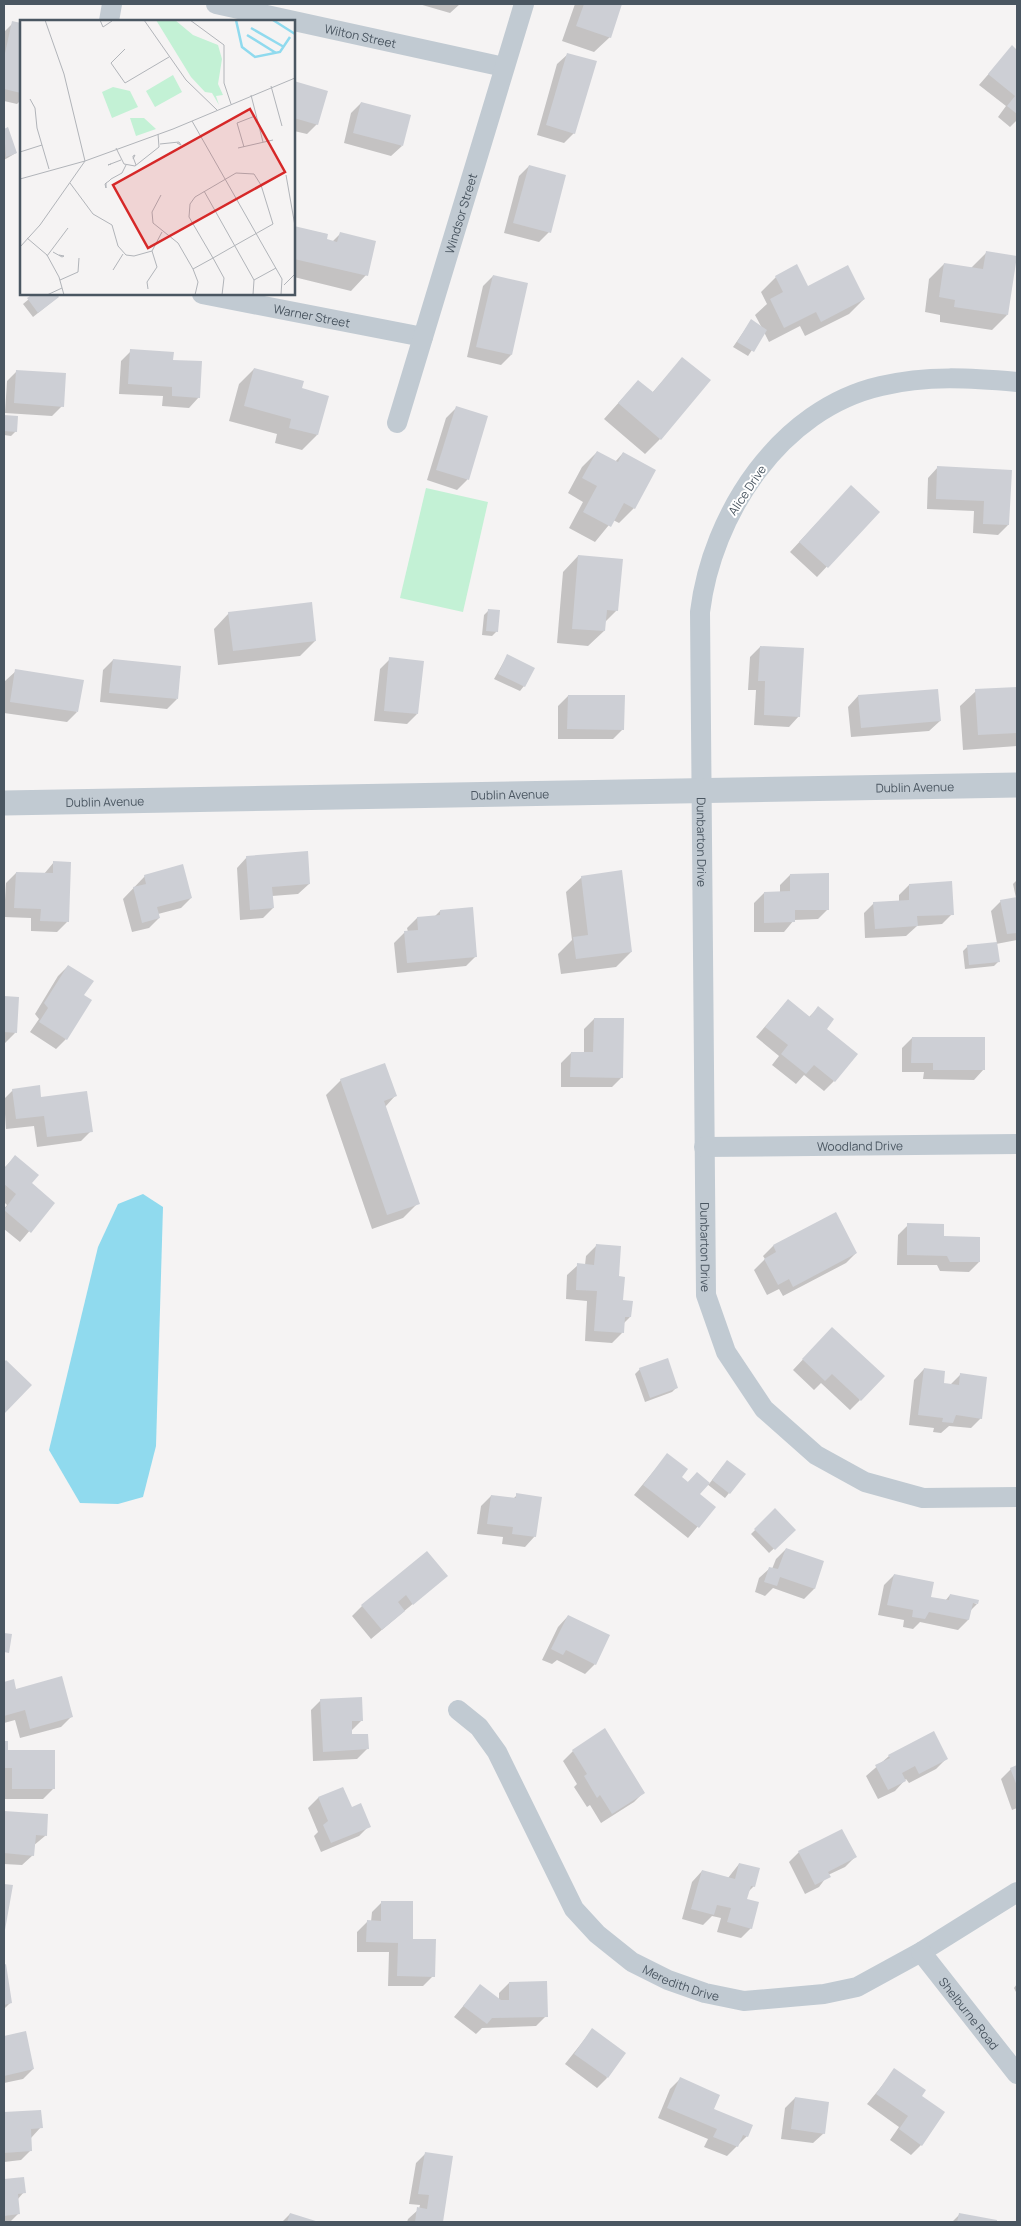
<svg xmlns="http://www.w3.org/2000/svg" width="1021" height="2226" font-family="Manrope,sans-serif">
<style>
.green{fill:#c3f1d5}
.water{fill:#90daee}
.shadow{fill:#0003}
.building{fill:#cdcfd5}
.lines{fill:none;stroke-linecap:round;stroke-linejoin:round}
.minor{stroke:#c1cad2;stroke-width:20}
.tertiary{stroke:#c1cad2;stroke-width:25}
.labels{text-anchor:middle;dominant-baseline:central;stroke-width:4;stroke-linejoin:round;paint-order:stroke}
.street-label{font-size:12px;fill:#4a5661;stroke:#fff}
.inset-river{fill:none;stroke:#90daee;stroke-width:2.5}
.inset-road{fill:none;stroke:#b1b4b9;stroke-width:1}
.view{fill:#d62828;fill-opacity:0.15;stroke:#d62828;stroke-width:2.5}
.inset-edge{fill:none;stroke:#4a5661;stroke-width:2.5}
</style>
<rect width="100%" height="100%" fill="#f5f3f3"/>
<!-- green -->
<path class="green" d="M426,488L488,502L463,612L400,598Z"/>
<!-- water -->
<path class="water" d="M143,1194L163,1207L156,1446L143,1497L118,1504L80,1503L49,1450L98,1247L118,1204Z"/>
<!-- shadow -->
<path class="shadow" d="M419,4H460L450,13Z
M575,4H621L610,37L594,52L562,41Z
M13,23L21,25V100L17,104L4,101V32Z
M1012,47L1017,51V120L1010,127L998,117L1006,106L979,85Z
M568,54L574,133L564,143L537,135L557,64Z
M294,83L326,92L317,124L307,134L294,131Z
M361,103L402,146L391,156L344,143L351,113Z
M8,129L16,153L4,160V130Z
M529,166L549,232L539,242L504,233L519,176Z
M294,227L326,234L325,240L332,242L340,234L366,275L351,291L294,277Z
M986,253L1007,315L992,330L940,322V315L925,312L929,279L944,264L971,268Z
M493,276L511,355L501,365L467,357L483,286Z
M776,277L808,288L864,299L849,314L805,336L800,326L769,342L764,332L748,356L733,347L751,321L762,328L755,315L767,304L761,292Z
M35,294H56L58,297L33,317L23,304Z
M131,351L172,361L199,397L189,408L162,406L163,396L119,394L121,361Z
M683,358L660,439L645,454L604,419L638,381L652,393Z
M254,369L301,389L317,435L302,450L275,443L277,434L229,421L239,384Z
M17,371L62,406L52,416L5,413L7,381Z
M456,408L487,417L467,480L457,490L427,480L446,418Z
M4,416L17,417L16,431L11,436L4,435Z
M597,452L615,462L623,453L634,508L619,523L613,520L595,542L569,528L583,502L568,493L582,467Z
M938,467L1011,471L1008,525L998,535L973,533L974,511L927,509L928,478Z
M841,497L878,512L817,577L790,552Z
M578,556L617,610L604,623V631L588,646L557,643L563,572Z
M489,610L497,631L492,636L482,635L484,615Z
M229,613L315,641L300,656L218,665L214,629Z
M760,647L799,716L789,727L754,725L756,690H748L750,657Z
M507,656L524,686L520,691L494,679Z
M390,659L417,714L407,724L374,721L380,669Z
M113,660L177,699L167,709L100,702L103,670Z
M16,671L77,712L67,722L4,713L5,681Z
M1017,688V746L963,750L960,706L976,691Z
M568,696L623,729L613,739H558V706Z
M858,696L940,721L929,731L851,737L848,707Z
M247,857L309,884L298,894L272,896L273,908L263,918L240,920L237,868Z
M54,862L70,863L67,922L57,932L31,931V918L4,917L6,883L16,873L44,874Z
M790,875L828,909L818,919L794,920L784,932H754V903L764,893H780V885Z
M145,876L191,898L181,908L158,914L159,918L149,928L132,932L123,899Z
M582,877L631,952L616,967L561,974L558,954L572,940L566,892Z
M1017,880V940L996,944L998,962L994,966L965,969L963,951L968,946L997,943L991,911L1001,901L1016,898L1013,884Z
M909,885L952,914L942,924L917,926L906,936L865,938L864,913L874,903L899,901V895Z
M440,911L476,956L466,966L397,973L394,943L404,933L408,932L407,928L417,918L435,916Z
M68,966L83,996L66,1039L56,1049L30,1032L39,1019L35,1014L58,976Z
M4,997L18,998L15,1033L5,1043Z
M788,1000L809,1017L818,1008L825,1029L834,1081L824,1091L804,1075L796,1084L772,1065L779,1056L756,1037Z
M594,1019L622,1077L612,1087H561V1063L571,1053H584V1029Z
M912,1038L984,1069L974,1080L923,1079L924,1072H902V1048Z
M341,1080L395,1096L385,1107L418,1203L403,1218L372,1229L326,1095Z
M13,1090L40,1098L91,1131L81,1141L37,1147L34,1126L6,1129L4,1099Z
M15,1157L30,1183L53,1203L20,1242L4,1229V1209L7,1205L4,1202V1168Z
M835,1214L856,1253L846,1263L783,1296L779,1289L767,1295L754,1270L765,1259L763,1256L773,1246Z
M908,1225L942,1238L979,1262L969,1272L940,1271L937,1265H897L898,1235Z
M596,1246L618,1277L622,1301L630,1317L623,1324L622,1333L612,1343L585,1341L587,1301L566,1299L567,1275L578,1265H585L586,1256Z
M822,1339L860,1400L850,1410L821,1383L814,1390L793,1370Z
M640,1369L677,1387L672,1392L645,1402L635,1374Z
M924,1369L942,1384L950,1385L960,1375L981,1418L971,1428L949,1426L941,1433L933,1432L934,1428L909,1425L914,1380Z
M667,1455L680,1477L687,1483L697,1474L709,1484L723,1466L729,1493L725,1498L707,1484L698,1494L714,1507L688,1538L634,1495Z
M517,1495L535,1536L525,1547L502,1544L503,1537L477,1534L481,1506L491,1496L513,1499Z
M775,1510L794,1530L769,1553L751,1534Z
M786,1549L823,1562L814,1589L804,1599L773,1588L765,1596L755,1592L759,1578L770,1568L772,1569L776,1559Z
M894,1575L930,1598L945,1601L950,1595L977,1604L970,1611L968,1620L958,1630L920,1622L913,1629L903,1627L904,1620L878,1615L884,1585Z
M446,1576L371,1639L352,1616L362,1606Z
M568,1616L595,1664L585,1674L557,1660L552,1664L542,1660L558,1627Z
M13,1681L16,1690L71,1717L61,1727L20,1738L15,1720L4,1723V1683Z
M321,1700L362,1720L351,1731V1736L367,1749L357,1759L313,1761L311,1710Z
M4,1742H7V1751L53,1789L43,1799H4Z
M573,1751L644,1792L634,1802L601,1823L590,1805L587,1807L574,1787L577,1784L563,1761Z
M889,1756L946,1759L936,1769L909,1783L906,1779L895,1791L878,1799L866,1776Z
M1017,1766V1808L1012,1810L1001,1779L1011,1769Z
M343,1788L351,1808L369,1826L359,1836L321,1852L314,1836L318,1832L308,1808L318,1798Z
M4,1812L47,1815L45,1836L33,1846V1855L22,1865L4,1864Z
M799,1852L855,1857L845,1867L828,1875L819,1887L805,1894L789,1862Z
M739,1864L754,1886L748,1892L746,1900L751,1928L741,1938L717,1932L721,1918L712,1916L703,1925L682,1919L692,1882L702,1871L728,1878Z
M382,1902L411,1940L433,1976L423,1986H388L389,1952H357V1932L367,1922H371L372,1912Z
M4,1966L10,2003L4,2009Z
M509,1983L546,2016L536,2026L482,2028L476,2034L454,2017L480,1986L499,2000V1993Z
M1017,1984V1994L1014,1988Z
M592,2030L607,2078L597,2088L565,2064Z
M25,2032L33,2069L23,2079L4,2083V2037Z
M895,2070L921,2096V2145L911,2155L890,2140L899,2127L867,2104Z
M680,2079L713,2110L747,2136L727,2156L704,2147L708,2139L658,2118L670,2089Z
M795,2098L824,2133L813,2143L781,2139L785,2108Z
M40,2111L41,2127L31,2138V2150L21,2160L4,2162V2114Z
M426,2153L452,2157L442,2222H407L408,2219L419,2209L420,2205L409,2204L416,2163Z
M23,2178L24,2192L17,2200L18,2214L10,2222H4V2180Z
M290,2214L316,2222H282Z
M959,2215L996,2221L995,2222H952Z"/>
<!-- building -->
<path class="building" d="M584,4H622L611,38L576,26Z
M12,21L21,23V93L4,89V58Z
M1012,45L1017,50V114L1007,106L1015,96L988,74Z
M567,53L597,61L575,134L546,125Z
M294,81L328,91L318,125L294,118Z
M361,102L411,115L403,146L353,133Z
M8,127L17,153L6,157L4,129Z
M529,165L566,175L551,233L513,223Z
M294,226L328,234L327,239L337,242L340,232L376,241L368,276L294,259Z
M986,251L1017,256L1008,315L954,307L955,300L939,297L944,263L983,269Z
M797,264L808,286L848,265L865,299L821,322L816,312L784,328L770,299L783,292L775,276Z
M493,275L528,283L512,355L476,347Z
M33,294H57L59,297L38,313L27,298Z
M751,319L767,330L754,352L737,342Z
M130,349L174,352L173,360L202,361L200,398L172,396V387L128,384Z
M682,357L711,380L661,440L618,403L638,380L653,392Z
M254,368L304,381L302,388L329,396L318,435L289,428L291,419L244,406Z
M16,370L66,373L64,407L14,403Z
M456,406L488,416L469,480L436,470Z
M4,415L18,416L17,432L4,431Z
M597,451L618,462L623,452L656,470L635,509L624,503L611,527L583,512L597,486L582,478Z
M937,466L1012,470L1009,525L983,524L984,501L936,499Z
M851,485L880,512L828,568L799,542Z
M578,555L623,559L618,611L607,610L605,631L572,629Z
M312,602L316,641L233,651L228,612Z
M488,609L500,610L498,632L486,631Z
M760,646L804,648L800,717L764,715L765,681H758Z
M507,654L535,668L525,687L498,674Z
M389,657L424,661L418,714L384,711Z
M113,659L181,666L178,699L109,693Z
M15,669L84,680L78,712L10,702Z
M1017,687V733L978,735L975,689Z
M938,689L941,721L861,728L858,695Z
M568,695H625L624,730L567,729Z
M308,851L310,884L272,887L274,908L250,910L246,856Z
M53,861L71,862L69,922L40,921L41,909L14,908L16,872L53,873Z
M183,864L192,898L157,907L160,918L142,923L133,887L146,884L144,875Z
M622,870L632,952L576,959L573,937L588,935L581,876Z
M829,873V910H795V922L764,923V892L790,891V874Z
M952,881L954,915L917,916L918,926L875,929L873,902L909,900V884Z
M1017,897V933L1007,934L1000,900Z
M473,907L477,957L407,963L404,931L418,930L417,917L440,915V910Z
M997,942L1000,962L969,965L967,945Z
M68,965L94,981L84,995L92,1000L67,1040L39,1022L48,1008L44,1003Z
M4,996L19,997L17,1033L4,1032Z
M788,999L810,1017L818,1006L834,1019L827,1029L858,1054L835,1082L814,1065L806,1074L781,1054L788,1045L765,1027Z
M594,1018H624L623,1078L570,1077L571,1052H593Z
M912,1037H985V1070H933V1063H911Z
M385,1063L397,1096L384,1101L420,1204L387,1215L340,1079Z
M40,1085L41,1097L87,1091L93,1132L47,1137L44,1116L16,1119L12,1089Z
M15,1155L39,1175L32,1183L55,1203L31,1233L4,1210L16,1194L4,1184V1169Z
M836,1212L857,1253L793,1287L789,1279L778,1285L764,1259L776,1252L773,1245Z
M907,1223L944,1224V1236L980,1237V1262H950L947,1256L907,1255Z
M596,1244L621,1246L619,1276L625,1277L623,1300L633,1301L631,1317H625L624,1333L594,1331L597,1291L576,1290L577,1263L594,1265Z
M832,1327L885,1376L861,1401L832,1374L825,1381L802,1359Z
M668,1358L678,1388L650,1398L639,1368Z
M6,1360L32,1385L4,1414V1362Z
M924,1368L945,1371L944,1383L959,1385L960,1373L987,1377L982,1419L956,1415L953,1423L942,1422L943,1418L918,1415Z
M667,1453L688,1469L682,1477L688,1482L697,1472L710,1483L700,1494L716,1507L699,1528L643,1485Z
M727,1460L746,1474L730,1494L712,1480Z
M516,1493L542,1497L536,1537L512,1534L513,1527L487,1524L491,1495L516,1498Z
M775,1508L796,1530L775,1550L754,1529Z
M786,1548L824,1561L815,1589L780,1577L777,1586L764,1582L769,1567L778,1569Z
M427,1551L448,1576L413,1605L406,1595L398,1602L405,1611L382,1630L361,1605Z
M894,1574L934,1582L931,1597L949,1600L950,1594L979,1600L978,1604L973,1603L969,1620L929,1612L925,1619L912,1617L913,1610L887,1605Z
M568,1615L610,1635L596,1665L566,1650L563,1655L551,1649Z
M4,1633L12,1634L9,1653L4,1652Z
M62,1676L73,1717L30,1729L25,1710L4,1716V1682L14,1679L16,1689Z
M362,1697L363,1721H352V1734H368L369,1749L323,1752L320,1699Z
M605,1728L645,1793L612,1814L600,1795L597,1798L584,1776L587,1774L572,1750Z
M934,1731L948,1759L919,1774L915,1766L902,1773L906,1781L888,1790L875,1765L890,1758L888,1755Z
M4,1741H8V1750H55V1789H12V1768H4Z
M1017,1765V1786L1010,1768Z
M343,1787L352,1807L361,1803L371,1827L331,1843L323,1825L328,1821L318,1797Z
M4,1811L48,1814L47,1836L36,1835L34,1856L4,1853Z
M842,1829L857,1857L828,1872L831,1877L815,1885L798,1851Z
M739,1863L760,1868L755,1887L751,1886L747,1899L759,1902L752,1929L727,1922L731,1908L717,1905L714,1915L691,1909L702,1870L735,1879Z
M4,1884L13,1885L5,1930H4Z
M381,1901H413V1939H436L435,1977L397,1976L398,1943L366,1942L367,1920L381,1921Z
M6,1964L12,2003L4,2005V1965Z
M547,1981L548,2017L492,2018L487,2024L463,2006L480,1984L501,2000H509V1982Z
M592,2028L626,2053L608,2078L574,2054Z
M26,2031L34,2069L4,2076V2036Z
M894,2068L926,2090L922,2096L945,2112L922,2146L899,2129L908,2116L876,2094Z
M680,2077L720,2095L714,2109L753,2125L748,2137L743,2135L738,2147L713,2137L717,2129L667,2108Z
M795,2097L829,2102L825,2134L791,2129Z
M41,2110L43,2128L31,2129L32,2151L4,2153V2112Z
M425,2152L453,2156L443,2222H415L417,2207L427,2209L429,2195L418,2194Z
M24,2177L26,2193L18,2194L20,2214L4,2216V2179Z
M290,2213L319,2222H287Z
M959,2213L997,2220V2222H957Z"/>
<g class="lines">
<!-- minor -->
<g class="minor">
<path id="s1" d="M216,4L504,67"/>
<path d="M109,21L112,4"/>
<path id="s2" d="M202,294L423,337"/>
<path id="s3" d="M1017,382C971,378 927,375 881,386C780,409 712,514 700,612L706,1295L726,1352L764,1409L816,1455L865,1482L923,1498L1017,1497"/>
<path id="s4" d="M397,423L524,4"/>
<path id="s5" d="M704,1147L1017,1144"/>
<path id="s6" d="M458,1710L479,1727L497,1752L574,1909L597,1934L632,1962L668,1980L705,1993L744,2001L824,1994L857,1987L921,1952L1017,1892"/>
<path id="s7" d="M921,1952L1017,2074"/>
</g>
<!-- tertiary -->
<path class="tertiary" id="s8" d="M4,803L1017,785"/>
</g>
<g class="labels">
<!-- street labels -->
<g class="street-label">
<text stroke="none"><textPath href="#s1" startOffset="148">Wilton Street</textPath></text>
<text stroke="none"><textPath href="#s4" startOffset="219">Windsor Street</textPath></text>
<text stroke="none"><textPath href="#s2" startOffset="112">Warner Street</textPath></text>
<text transform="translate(747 490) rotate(-56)">Alice Drive</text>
<text stroke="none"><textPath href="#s8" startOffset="911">Dublin Avenue</textPath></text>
<text stroke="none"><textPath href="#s8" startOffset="506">Dublin Avenue</textPath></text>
<text stroke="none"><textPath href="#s8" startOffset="101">Dublin Avenue</textPath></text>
<text stroke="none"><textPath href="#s3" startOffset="674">Dunbarton Drive</textPath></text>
<text stroke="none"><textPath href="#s5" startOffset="156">Woodland Drive</textPath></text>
<text stroke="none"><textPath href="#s3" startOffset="1079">Dunbarton Drive</textPath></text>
<text stroke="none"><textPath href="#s6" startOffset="365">Meredith Drive</textPath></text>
<text stroke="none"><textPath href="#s7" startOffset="78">Shelburne Road</textPath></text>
</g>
</g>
<!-- overview -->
<g transform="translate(20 20)">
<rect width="275" height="275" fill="#f5f3f3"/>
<path d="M136,0H155L173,15L198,25L202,39L198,64L203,75L196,76L199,85L192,73L185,72L171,57ZM153,55L162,72L135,87L126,71ZM93,67L110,71L118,87L92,98L82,72ZM110,98H124L136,109L116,116Z" fill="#c3f1d5"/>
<path class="inset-river" d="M216,0L222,27L235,37L260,32L270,17M253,0L275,14M231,8L264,27M227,15L256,33"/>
<path class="inset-road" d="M80,0L83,7L92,1M124,0L166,60L197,90M170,0L204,25V63L211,84M105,29L91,43L105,63L149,37M251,66L262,106M231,75L243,122M10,79L15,88L17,108L29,149M172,101L262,259L261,275M140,124L159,122L161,125L157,123M224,127L217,103L235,96M96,128L104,144L115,146L139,127L138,114M218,128L253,120M0,132L22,125M113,139L115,135L113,136V137L116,145M91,144L88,145L101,140M266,155L275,206M0,159L65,141L153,109L275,58M50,163L73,194L92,205L98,226L106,235L114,236L132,231L142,212M86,163V168L85,164L86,163L89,161L91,159L102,153L106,145M184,171L234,260L233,275M141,175L132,192L133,203L158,223L173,249L178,262L175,275M7,218L27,235L39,257L44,275M0,227L20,205L65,141L44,54L25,0M33,232L42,237L44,236L39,235M27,236L48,208M173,249L193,238L214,226L253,204L241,165L234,154L216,153L175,177L170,184L169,197L193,238L204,258L202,275M93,250L103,234M40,260L58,252L59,238M234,260L256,248M264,265L275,254M128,269L127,262L137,247L132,231M27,275L42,268"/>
<path class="view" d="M230,89L265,152L128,228L93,165Z"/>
<rect width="275" height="275" class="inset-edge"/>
</g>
<!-- border -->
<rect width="1021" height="2226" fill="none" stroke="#4a5661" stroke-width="10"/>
</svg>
